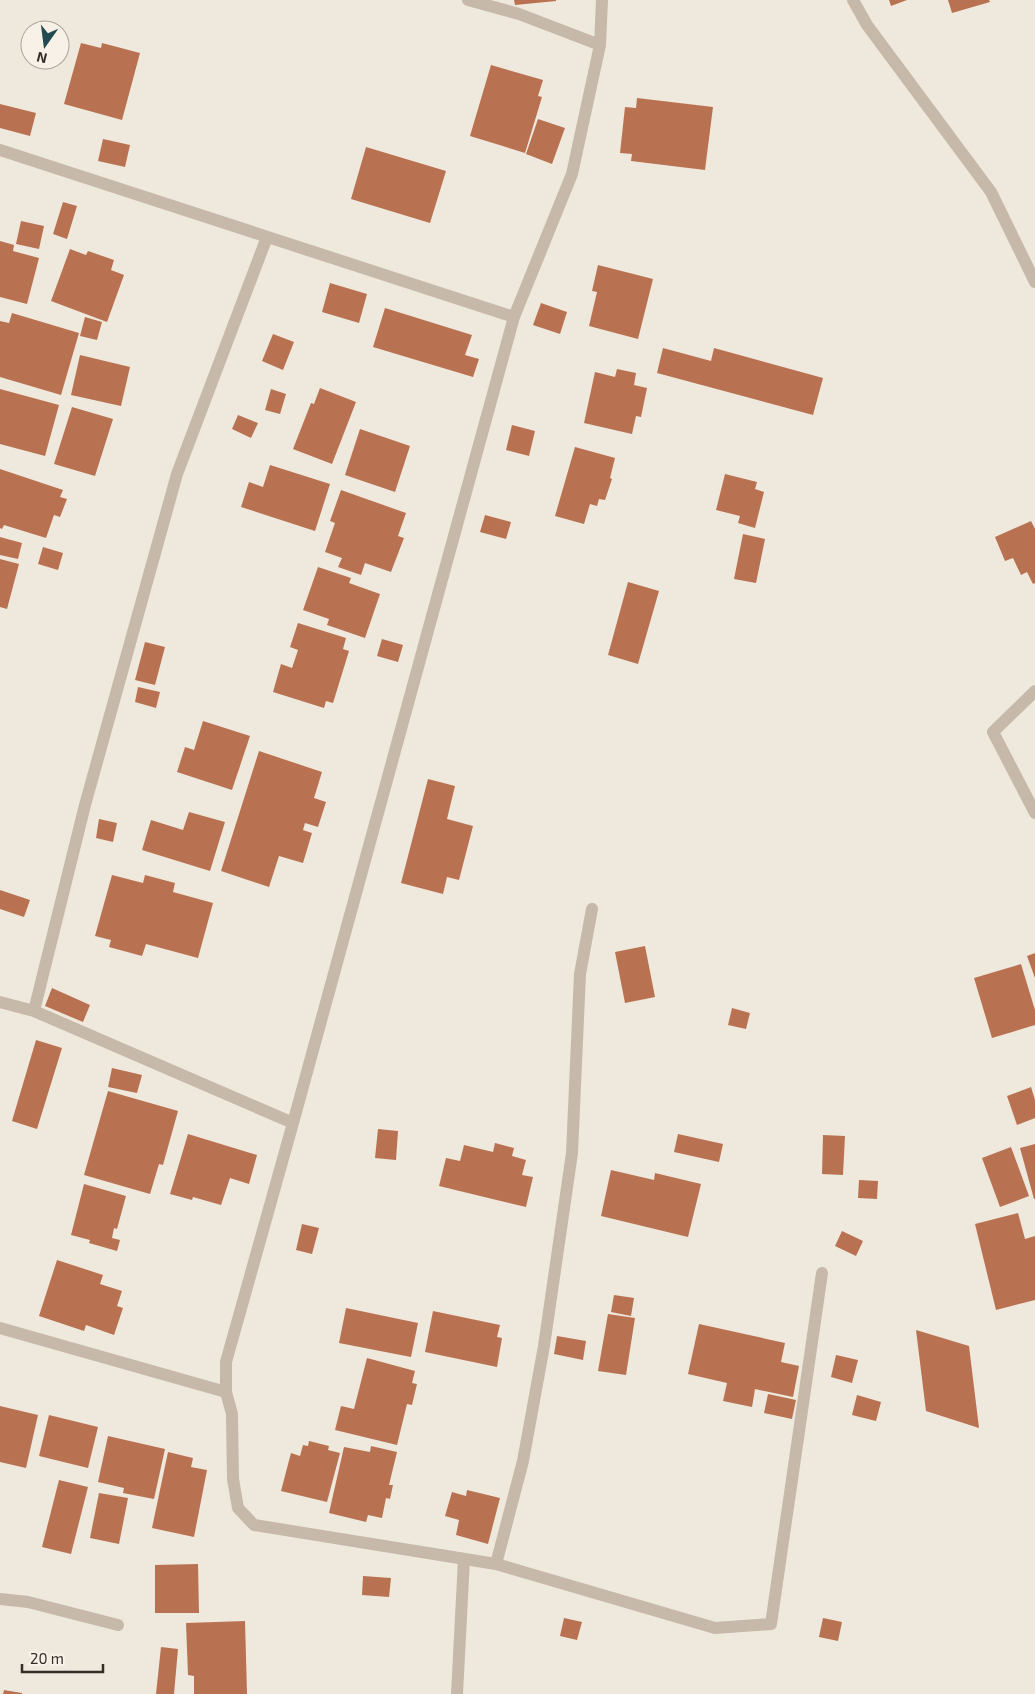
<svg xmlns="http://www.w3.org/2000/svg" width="1035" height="1694" font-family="'Exo 2',sans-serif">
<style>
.building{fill:#b97251}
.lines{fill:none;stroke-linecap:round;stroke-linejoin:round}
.minor{stroke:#c6b9aa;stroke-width:12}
</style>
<rect width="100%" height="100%" fill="#efe8dc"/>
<!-- building -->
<path class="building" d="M514,0H556V1L515,5Z
M889,0H907L891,6Z
M948,0H989L990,2L952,13Z
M81,43L101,48L102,43L140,53L122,120L64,104Z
M491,65L543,80L538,96L542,97L525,153L470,136Z
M637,98L713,107L705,170L631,161L632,154L620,153L625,107L636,108Z
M0,104L36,113L30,136L0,128Z
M538,119L565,128L552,164L526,154Z
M103,139L130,145L125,167L98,161Z
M366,147L446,171L430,223L351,199Z
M63,202L77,206L67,239L53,234Z
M21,221L44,226L39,249L16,244Z
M0,241L14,245L13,251L39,258L27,304L0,297Z
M70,249L86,255L88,251L114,260L111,270L124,275L107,322L51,301Z
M598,265L653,279L638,339L589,326L597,292L592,291Z
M330,283L367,294L359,323L322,312Z
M541,303L567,312L560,334L533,325Z
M385,308L472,335L465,355L479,359L473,377L373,347Z
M12,313L79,333L61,395L0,377V321L9,323Z
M85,317L102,322L97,340L80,336Z
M273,334L294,342L283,370L262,361Z
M663,348L711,361L714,348L823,378L813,415L657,373Z
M80,355L130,367L121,406L71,395Z
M617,369L636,373L634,385L647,388L641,417L636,416L632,434L584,423L595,372L615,377Z
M320,388L356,402L332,464L293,449L311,403L314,404Z
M0,389L59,405L45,456L0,444Z
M271,389L286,394L280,414L265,410Z
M72,407L113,419L95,476L54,464Z
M238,415L258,423L251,438L232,429Z
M512,425L535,431L529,456L506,450Z
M360,429L410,446L395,492L345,475Z
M575,447L615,458L610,478L612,479L605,500L599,499L597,506L590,504L584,524L555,516Z
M270,465L330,484L315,531L241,507L249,482L263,487Z
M0,469L63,490L60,497L67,499L60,517L54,515L46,538L4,525L2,529L0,528Z
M725,474L757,482L755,489L764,492L755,528L738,523L740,516L716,510Z
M341,490L406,513L398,536L404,538L391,572L365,563L361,575L338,567L342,558L325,552L335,523L330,521Z
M485,515L511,522L506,539L480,532Z
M1031,521L1035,529V583L1033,584L1027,572L1021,575L1013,558L1005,561L995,537Z
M743,534L765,539L756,583L734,579Z
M0,537L22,543L18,559L0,555Z
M43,547L63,553L58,570L38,564Z
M0,559L19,564L7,609L0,607Z
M318,567L351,578L349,583L380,594L365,638L327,625L329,619L303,610Z
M628,582L659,591L638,664L608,655Z
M298,623L346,638L343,649L349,651L333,703L326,701L324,708L273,692L281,664L292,668L298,650L290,647Z
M382,639L403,645L398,662L377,656Z
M145,642L165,647L155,685L135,680Z
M138,687L160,692L156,708L135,702Z
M203,721L250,736L232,790L177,772L185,747L194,750Z
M259,751L322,772L314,798L326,802L318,827L305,823L303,830L312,833L303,863L279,856L269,887L221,871Z
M428,779L455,786L447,819L473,826L459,880L447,877L443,894L401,883Z
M189,812L225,822L210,871L142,850L151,820L183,830Z
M99,819L117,823L113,842L96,838Z
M112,875L143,883L145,875L175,883L173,892L213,903L198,958L146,944L142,956L109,947L111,940L95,936Z
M0,890L30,900L24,917L0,909Z
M645,946L655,997L625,1003L615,952Z
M1035,953V978L1027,956Z
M1021,964L1035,1010V1025L992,1038L974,978Z
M52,988L90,1005L83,1022L45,1006Z
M732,1008L750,1013L746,1029L728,1025Z
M36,1040L62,1048L37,1129L12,1121Z
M112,1068L142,1075L137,1093L108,1087Z
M1031,1087L1035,1100V1118L1017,1125L1007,1096Z
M108,1091L178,1111L163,1165L159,1164L150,1194L84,1175Z
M378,1129L398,1131L396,1160L375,1158Z
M188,1134L257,1155L249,1184L230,1178L221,1205L193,1197L192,1200L170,1194Z
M678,1134L723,1144L719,1162L674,1152Z
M823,1135L845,1136L843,1175L822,1174Z
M495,1143L514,1148L512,1156L526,1160L522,1175L533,1177L526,1207L439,1186L446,1158L460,1161L464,1145L493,1152Z
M1035,1144V1199H1034L1020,1148Z
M1011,1147L1029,1196L1000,1207L982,1158Z
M611,1170L654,1180L655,1173L701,1184L688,1237L601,1216Z
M859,1180L878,1181L877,1199L858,1198Z
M84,1184L126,1196L117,1229L114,1228L112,1238L120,1240L117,1251L89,1243L90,1240L71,1235Z
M1018,1213L1025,1239L1035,1236V1300L996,1310L975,1224Z
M302,1224L319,1228L312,1254L296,1250Z
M842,1231L863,1241L856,1256L835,1246Z
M57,1260L103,1275L100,1284L122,1291L117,1306L123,1308L114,1335L86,1325L84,1331L39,1316Z
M614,1295L634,1298L631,1316L611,1312Z
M346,1308L418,1323L411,1357L339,1343Z
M433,1311L500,1325L497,1337L502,1338L497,1367L425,1352Z
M608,1314L635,1318L626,1375L598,1371Z
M699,1324L785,1343L781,1362L799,1366L793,1397L755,1389L752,1407L723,1401L727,1383L688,1374Z
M916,1330L969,1346L979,1428L926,1411Z
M557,1336L586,1341L583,1360L554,1354Z
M836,1355L858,1360L852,1383L831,1377Z
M367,1358L415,1371L412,1383L417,1384L412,1405L407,1404L397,1445L335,1430L341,1406L354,1409Z
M768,1394L796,1400L792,1419L764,1413Z
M857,1395L881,1402L876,1421L852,1415Z
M0,1406L38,1415L26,1468L0,1462Z
M49,1415L98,1427L88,1468L39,1456Z
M108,1436L165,1449L154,1499L123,1493L124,1488L98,1482Z
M309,1441L329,1446L328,1450L340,1453L327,1502L281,1491L291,1453L300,1456L303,1445L308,1446Z
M371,1446L397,1452L389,1485H393L390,1499L386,1498L382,1518L368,1515L366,1522L329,1513L344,1447L370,1452Z
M168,1452L193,1458L191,1467L207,1470L194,1537L152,1528Z
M59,1480L88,1487L71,1554L42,1547Z
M467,1490L500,1498L488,1544L456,1535L459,1520L445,1516L452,1492L466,1496Z
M99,1493L128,1498L119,1544L90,1538Z
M198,1564L199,1613H155V1565Z
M363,1576L391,1578L389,1597L362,1595Z
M564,1618L582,1622L577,1640L560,1636Z
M823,1618L842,1622L838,1641L819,1637Z
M245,1621L247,1694H194V1676L188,1675L186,1623Z
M161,1647L178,1649L174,1694H156Z
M4,1690L22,1693V1694H3Z"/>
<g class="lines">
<!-- minor -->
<path class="minor" d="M468,0L519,14L600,45
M602,0L600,45L572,174L514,317L293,1123L226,1362V1392L232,1414L233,1479L238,1508L254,1525L496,1564L715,1628L771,1624L822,1273
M853,0L867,25L991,192L1035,282
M0,150L514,317
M1035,691L993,732L1035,813
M0,1002L34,1011L293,1123
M34,1011L85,805L177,474L267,237
M0,1328L226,1392
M496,1564L523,1461L544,1346L572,1153L580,974L592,909
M0,1599L28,1602L118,1625
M457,1694L464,1559"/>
</g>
<!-- north arrow -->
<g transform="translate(45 45) rotate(194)"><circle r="24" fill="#f7f1e8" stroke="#a9a39b"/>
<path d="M0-4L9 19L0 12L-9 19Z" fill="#224a51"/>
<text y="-8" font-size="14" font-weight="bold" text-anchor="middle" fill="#342d28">N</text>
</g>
<!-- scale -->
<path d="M22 1664v8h81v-8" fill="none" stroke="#342d28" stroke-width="2.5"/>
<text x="30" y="1664" font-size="15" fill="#342d28" stroke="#f7f1e8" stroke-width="4" paint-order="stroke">20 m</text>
</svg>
